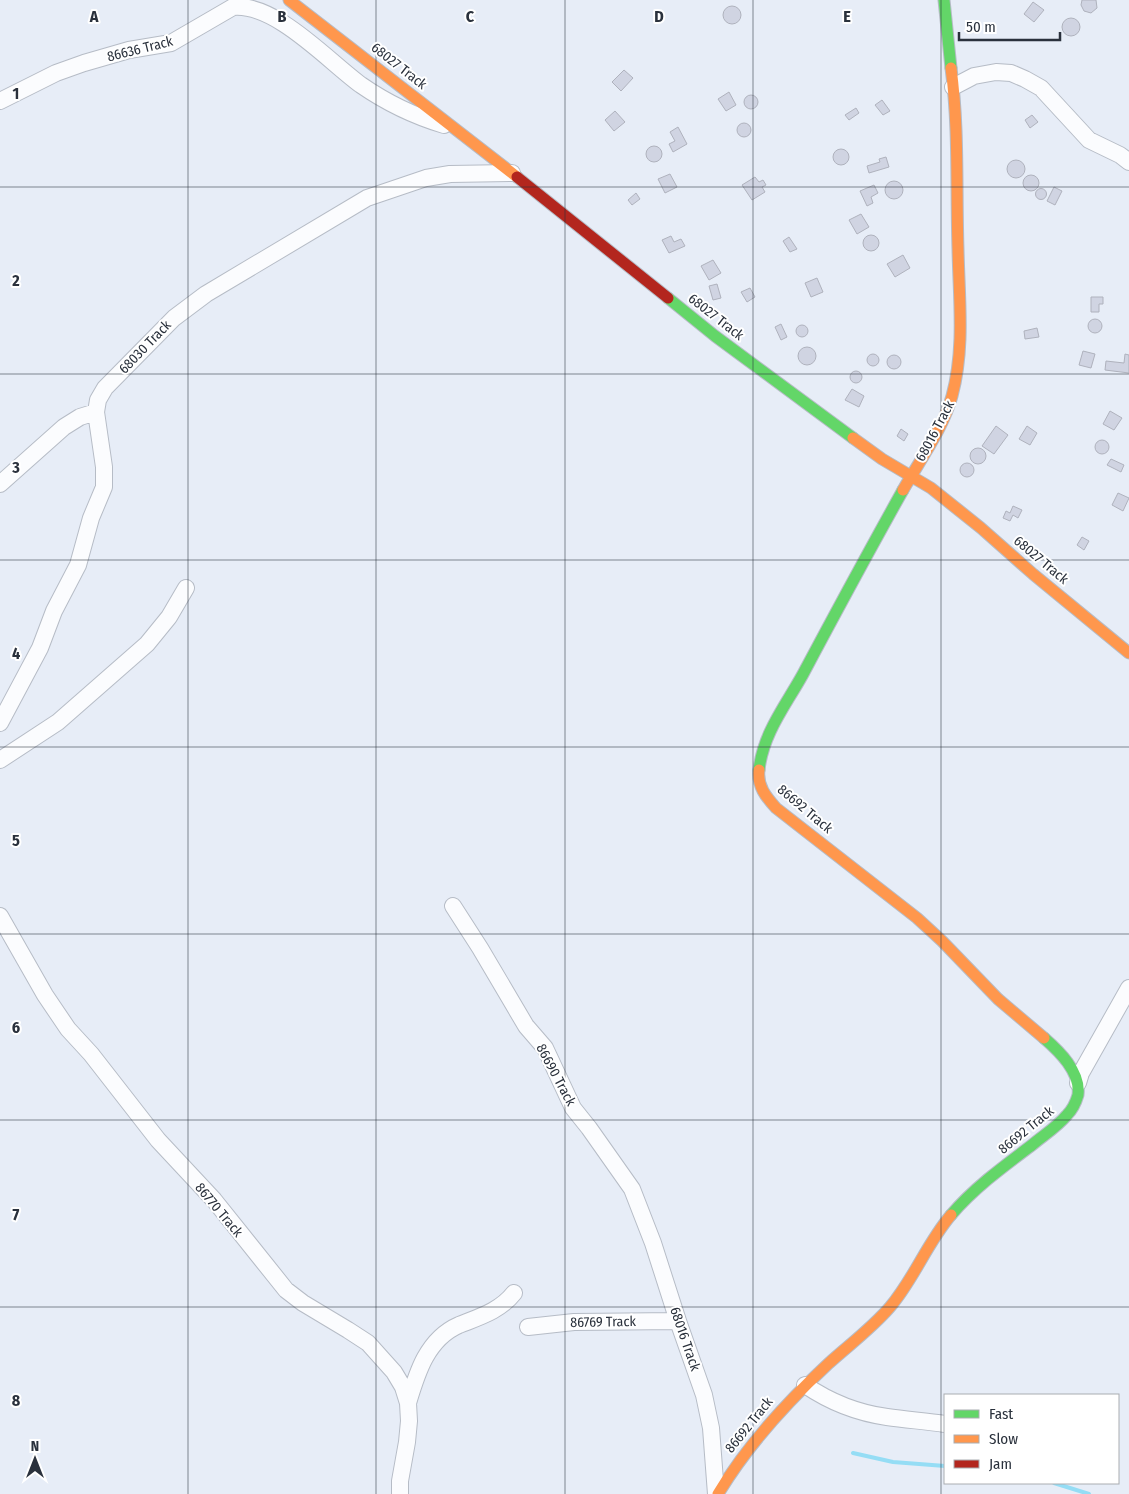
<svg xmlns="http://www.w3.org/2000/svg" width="1129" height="1494" font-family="'Fira Sans Condensed',sans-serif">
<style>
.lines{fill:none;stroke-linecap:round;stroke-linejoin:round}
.stream{stroke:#95ddf5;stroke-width:4}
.building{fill:#d0d4e2;stroke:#afb2bd}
.street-casing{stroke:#b6bcc6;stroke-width:18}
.fast-casing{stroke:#b6bcc6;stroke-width:13}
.slow-casing{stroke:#b6bcc6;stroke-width:13}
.jam-casing{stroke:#b6bcc6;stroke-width:13}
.street{stroke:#fbfcfe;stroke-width:16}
.fast{stroke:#63d668;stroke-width:11}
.slow{stroke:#ff974d;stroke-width:11}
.jam{stroke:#b3261e;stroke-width:11}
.grid{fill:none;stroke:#2a313c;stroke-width:1;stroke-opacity:0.55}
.labels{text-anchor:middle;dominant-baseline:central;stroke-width:4;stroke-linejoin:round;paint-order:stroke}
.street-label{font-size:14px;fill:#2a313c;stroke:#fff}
.grid-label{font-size:16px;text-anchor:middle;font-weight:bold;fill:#2a313c;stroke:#fff;stroke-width:4;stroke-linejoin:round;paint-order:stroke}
</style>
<rect width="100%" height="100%" fill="#e7edf7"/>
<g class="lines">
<!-- stream -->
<path class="stream" d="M853,1453L893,1462L945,1466
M1054,1483L1089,1494"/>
</g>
<!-- building -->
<path class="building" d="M1082,0H1096L1097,8L1091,13L1084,11L1081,5Z
M1033,2L1044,10L1034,22L1024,14Z
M723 15a9 9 0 1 1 18 0a9 9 0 1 1-18 0Z
M1062 27a9 9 0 1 1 18 0a9 9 0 1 1-18 0Z
M624,70L633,78L621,91L612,82Z
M729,92L736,105L726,111L718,99Z
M744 102a7 7 0 1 1 14 0a7 7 0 1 1-14 0Z
M882,100L890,111L883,115L875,105Z
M856,108L859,113L849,120L845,115Z
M615,111L625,122L614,131L605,120Z
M1032,115L1038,122L1030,128L1025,120Z
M737 130a7 7 0 1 1 14 0a7 7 0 1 1-14 0Z
M678,127L687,144L673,152L669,144L675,141L670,132Z
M646 154a8 8 0 1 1 16 0a8 8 0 1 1-16 0Z
M833 157a8 8 0 1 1 16 0a8 8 0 1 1-16 0Z
M886,157L889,167L869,173L867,166L880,162L879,159Z
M1007 169a9 9 0 1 1 18 0a9 9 0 1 1-18 0Z
M670,174L677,187L665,193L658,179Z
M1023 183a8 8 0 1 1 16 0a8 8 0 1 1-16 0Z
M755,177L759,182L763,180L766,185L762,187L765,192L752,200L742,185Z
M885 190a9 9 0 1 1 18 0a9 9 0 1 1-18 0Z
M874,185L878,193L871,197L873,203L867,206L860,191Z
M1054,187L1062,191L1055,205L1047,201Z
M1035.5 194a5.5 5.5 0 1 1 11 0a5.5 5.5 0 1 1-11 0Z
M636,193L640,199L632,205L628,200Z
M861,214L869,227L857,234L849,220Z
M863 243a8 8 0 1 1 16 0a8 8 0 1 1-16 0Z
M671,236L674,242L681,239L685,246L669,253L662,240Z
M789,237L797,249L790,252L783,241Z
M903,255L910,268L895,277L887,264Z
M713,260L721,273L709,280L701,266Z
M817,278L823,292L811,297L805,283Z
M717,284L721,298L713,300L709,286Z
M750,288L755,297L747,302L741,292Z
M1091,297H1103V304H1099V312H1091Z
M1088 326a7 7 0 1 1 14 0a7 7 0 1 1-14 0Z
M781,324L787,337L781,340L775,327Z
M796 331a6 6 0 1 1 12 0a6 6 0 1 1-12 0Z
M1037,328L1039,337L1025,339L1024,331Z
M798 356a9 9 0 1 1 18 0a9 9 0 1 1-18 0Z
M1083,351L1095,354L1091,368L1079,365Z
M1125,354L1129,355V373L1105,370L1106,361L1124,363Z
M867 360a6 6 0 1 1 12 0a6 6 0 1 1-12 0Z
M887 362a7 7 0 1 1 14 0a7 7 0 1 1-14 0Z
M850 377a6 6 0 1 1 12 0a6 6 0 1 1-12 0Z
M852,389L864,396L859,407L845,400Z
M1110,411L1122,418L1114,430L1103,424Z
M996,426L1008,435L994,454L982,446Z
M1027,426L1037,433L1030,445L1019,439Z
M901,429L908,434L904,441L897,436Z
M1095 447a7 7 0 1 1 14 0a7 7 0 1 1-14 0Z
M970 456a8 8 0 1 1 16 0a8 8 0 1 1-16 0Z
M1111,459L1124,465L1121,472L1107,465Z
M960 470a7 7 0 1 1 14 0a7 7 0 1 1-14 0Z
M1118,493L1129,498L1123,511L1112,505Z
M1013,506L1022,510L1018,518L1013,515L1010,521L1003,518L1006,511L1010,513Z
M1082,537L1089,541L1084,550L1077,545Z"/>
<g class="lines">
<defs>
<path id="street" d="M953,87L974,76L996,72L1011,73L1025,79L1041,88L1089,140L1120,155L1129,162
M0,101L56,73L84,63L129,50L171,43L233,7C276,3 328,61 361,85C387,103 414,116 444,125
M0,484L64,427L80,417L96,412
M0,723L40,648L54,611L78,565L91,518L104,487V467L96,412L98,400L105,388L174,318L206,294L367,198L426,178L450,174L512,173
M0,760L58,722L147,644L169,617L186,588
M453,906L480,948L526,1026L545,1048L573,1108L589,1128L632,1189L653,1243L678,1321L704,1395L711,1428L716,1494
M0,916L45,995L68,1029L91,1054L158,1140L214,1200L286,1290L303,1303L348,1330L368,1343L394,1372L403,1387L408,1403L409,1421L407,1442L400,1481V1494
M1078,1083L1081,1073L1129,988
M528,1327L574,1322L678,1321
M805,1385C830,1402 858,1413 887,1417C907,1420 926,1421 945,1424
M408,1403C417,1373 427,1339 459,1325C479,1317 500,1311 514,1293"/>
<path id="fast" d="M944,0L951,68
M668,298L715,336L853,438
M759,770C763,733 786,705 803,674C836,612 869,551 903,490
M951,1215C974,1188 1004,1166 1032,1145C1044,1135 1057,1127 1067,1115C1072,1110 1076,1102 1078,1095C1081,1072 1059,1051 1044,1038"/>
<path id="slow" d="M289,0L517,177
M853,438L882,459L931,488L981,528L1033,574L1129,653
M903,490C920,460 943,429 952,396C965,348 959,299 958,249C956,189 959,128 951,68
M759,770C757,786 766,797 776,808L917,918L942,941L998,999L1044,1038
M718,1494C748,1444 786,1403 828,1364C849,1345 872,1328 890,1307C914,1279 927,1243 951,1215"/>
<path id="jam" d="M517,177L668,298"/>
</defs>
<!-- street casing -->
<use href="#street" class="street-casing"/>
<!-- fast casing -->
<use href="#fast" class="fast-casing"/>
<!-- slow casing -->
<use href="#slow" class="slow-casing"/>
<!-- jam casing -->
<use href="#jam" class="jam-casing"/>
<!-- street -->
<use href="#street" class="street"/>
<!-- fast -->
<use href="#fast" class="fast"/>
<!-- slow -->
<use href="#slow" class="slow"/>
<!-- jam -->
<use href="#jam" class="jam"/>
</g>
<!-- grid -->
<path class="grid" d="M188,0V1494M376,0V1494M565,0V1494M753,0V1494M941,0V1494M0,187H1129M0,374H1129M0,560H1129M0,747H1129M0,934H1129M0,1120H1129M0,1307H1129"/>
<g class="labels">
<!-- street labels -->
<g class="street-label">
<text transform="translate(140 49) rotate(-14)">86636 Track</text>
<text transform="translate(399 66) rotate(38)">68027 Track</text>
<text transform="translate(716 317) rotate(38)">68027 Track</text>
<text transform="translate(145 347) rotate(-46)">68030 Track</text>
<text transform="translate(935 431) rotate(-62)">68016 Track</text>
<text transform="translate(1041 560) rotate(40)">68027 Track</text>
<text transform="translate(805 809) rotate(40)">86692 Track</text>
<text transform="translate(556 1075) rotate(62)">86690 Track</text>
<text transform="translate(1026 1130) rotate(-39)">86692 Track</text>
<text transform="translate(219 1210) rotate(50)">86770 Track</text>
<text transform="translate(603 1322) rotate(-1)">86769 Track</text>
<text transform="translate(685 1339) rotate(71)">68016 Track</text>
<text transform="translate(749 1425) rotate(-51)">86692 Track</text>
</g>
</g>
<g class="grid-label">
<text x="94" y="22">A</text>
<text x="282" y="22">B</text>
<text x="470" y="22">C</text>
<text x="659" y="22">D</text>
<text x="847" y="22">E</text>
<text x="16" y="99">1</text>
<text x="16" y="286">2</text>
<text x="16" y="473">3</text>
<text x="16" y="659">4</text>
<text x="16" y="846">5</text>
<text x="16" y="1033">6</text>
<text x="16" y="1220">7</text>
<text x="16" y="1406">8</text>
</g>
<!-- legend -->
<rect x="944" y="1394" width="175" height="90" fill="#ffffff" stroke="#aaadb1"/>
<rect x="954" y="1410" width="25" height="8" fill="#63d668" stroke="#aaadb1"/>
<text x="989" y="1419" font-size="15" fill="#2a313c">Fast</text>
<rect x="954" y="1435" width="25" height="8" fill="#ff974d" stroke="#aaadb1"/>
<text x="989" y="1444" font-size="15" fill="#2a313c">Slow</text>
<rect x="954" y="1460" width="25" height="8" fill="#b3261e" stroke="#aaadb1"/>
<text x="989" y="1469" font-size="15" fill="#2a313c">Jam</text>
<!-- north arrow -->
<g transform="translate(35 1459)" stroke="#ffffff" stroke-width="4" paint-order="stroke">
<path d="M0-4L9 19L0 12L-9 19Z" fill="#2a313c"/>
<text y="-8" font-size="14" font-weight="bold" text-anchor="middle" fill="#2a313c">N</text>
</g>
<!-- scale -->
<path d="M959 32v8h101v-8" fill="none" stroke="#2a313c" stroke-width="2.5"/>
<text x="966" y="32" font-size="15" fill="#2a313c" stroke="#ffffff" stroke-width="4" paint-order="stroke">50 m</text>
</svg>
